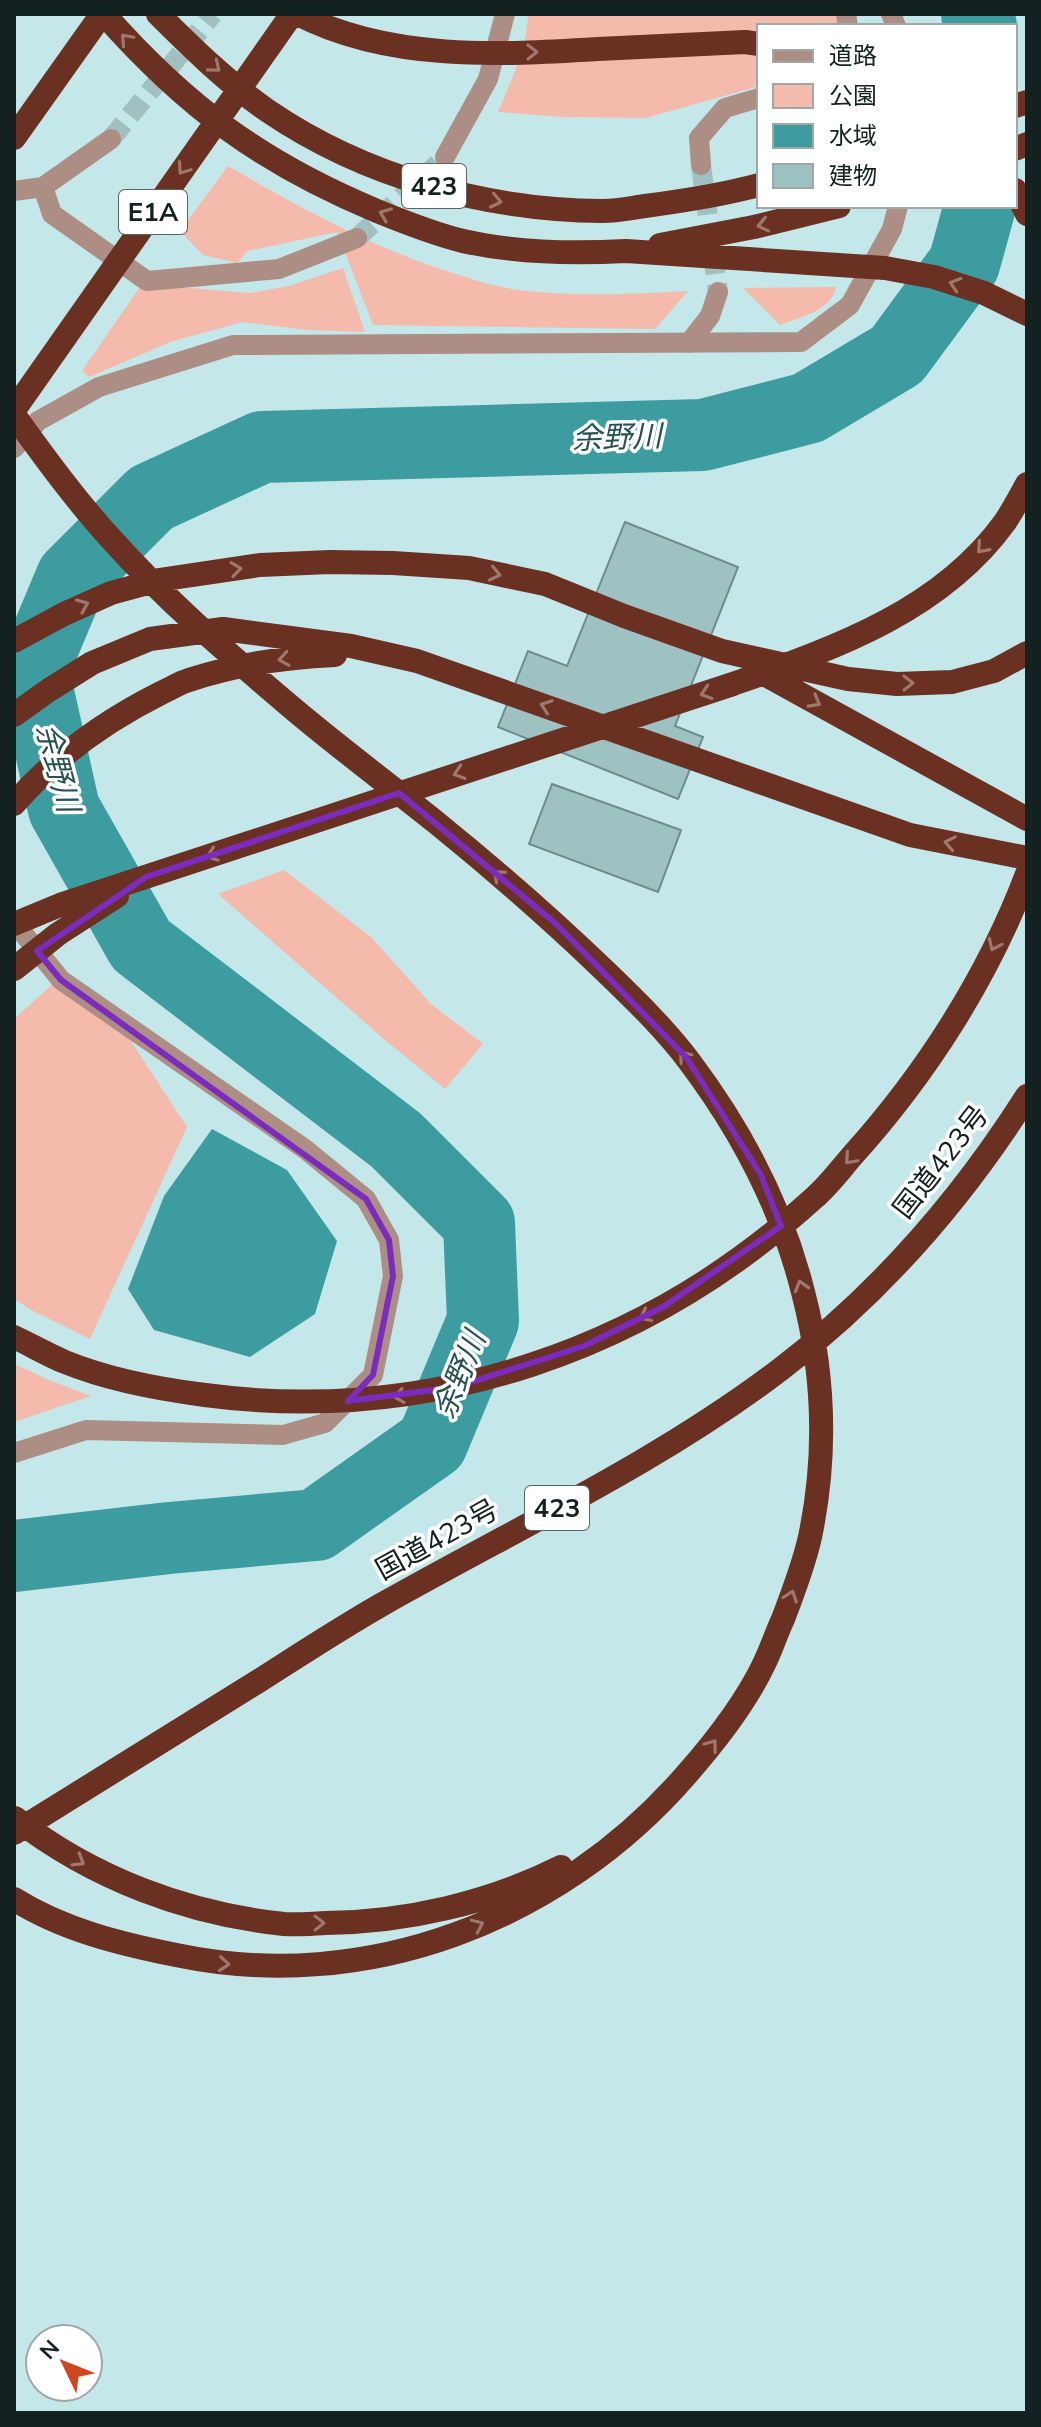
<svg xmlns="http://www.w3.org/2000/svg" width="1041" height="2427" font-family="'Nunito Sans','Noto Sans JP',sans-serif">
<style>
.green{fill:#f4baab}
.water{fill:#3d9ca0}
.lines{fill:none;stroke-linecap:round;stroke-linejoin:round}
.river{stroke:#3d9ca0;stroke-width:72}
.building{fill:#9ec1c2;stroke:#6b8c8e;stroke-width:2}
.minor-tunnel{stroke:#a1c0c1;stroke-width:20;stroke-dasharray:20 10;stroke-linecap:butt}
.minor{stroke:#ac8e85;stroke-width:20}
.highway{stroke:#6a3021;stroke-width:24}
.oneway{stroke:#9e786f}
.marked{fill:none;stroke:#7b2cbf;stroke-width:6;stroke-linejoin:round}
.labels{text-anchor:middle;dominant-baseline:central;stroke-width:7;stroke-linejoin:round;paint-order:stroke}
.shield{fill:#fff;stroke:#5a6464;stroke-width:2}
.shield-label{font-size:26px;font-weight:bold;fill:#132121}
.street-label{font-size:28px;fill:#132121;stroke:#fff}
.water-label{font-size:30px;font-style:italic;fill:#275153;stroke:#fff}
</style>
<rect width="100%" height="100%" fill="#c4e8e9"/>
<!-- green -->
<path class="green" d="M528,14H841L843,26H759V86L646,118L564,117L498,112C511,81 527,48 528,14Z
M228,166C300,208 373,248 453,273C474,280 496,287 518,290C574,297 631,294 688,291L655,329L373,325L337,232L248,251L237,263L203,255L180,231Z
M343,268L365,332L307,330L243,322L173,341L89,377L82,371L142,284L250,293L289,286Z
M836,287C831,311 801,317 780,325L743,288Z
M284,870L372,938L431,1004L483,1044L445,1089L385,1040L218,894Z
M55,982L127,1035L187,1127L90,1339L33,1311L14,1299V1019Z
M14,1364L49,1380L91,1396L14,1422Z"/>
<!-- water -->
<path class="water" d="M212,1129L287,1170L337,1241L315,1314L250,1357L154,1330L128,1289L164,1196Z"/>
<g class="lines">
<!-- river -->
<path class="river" d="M977,14L981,26
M14,1556L169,1538L316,1525L432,1443L483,1321L479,1223L396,1140L141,945L64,809L33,670L72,577L151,498L262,447L703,435L808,408L897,355L964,264L980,206"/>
</g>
<!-- building -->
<path class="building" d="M625,522L738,567L675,726L703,737L678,799L498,727L528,651L567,666Z
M552,784L681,830L658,892L529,844Z"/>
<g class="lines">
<!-- minor-tunnel -->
<path class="minor-tunnel" d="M111,139L213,14
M701,165L718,292
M357,238L445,157"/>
<!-- minor -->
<path class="minor" d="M846,14L848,26
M891,14L896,26
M445,157L488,79L505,14
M701,165L699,138L725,108L759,98
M43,187L52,214L147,281L279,269L357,238
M14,191L43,187L111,139
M689,343L710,316L718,292
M14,448L38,421L99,387L233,345L801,342L850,305L892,229L898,206
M14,922L61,980L305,1149L366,1199L389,1240L393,1276L373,1375L325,1423L283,1435L86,1430L14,1453"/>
<!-- highway -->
<path class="highway" d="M104,14C186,107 262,163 377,211C404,222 434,234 463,241C516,253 571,254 626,251L885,268L934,277L984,293L1027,314
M158,14C192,48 228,83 268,111C365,177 485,210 603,211C616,211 631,208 645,206C683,201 722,195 759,185
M298,14C389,61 499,55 598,49C647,47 696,44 745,42L759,44
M1015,106L1027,102
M14,138L102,14
M1015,149L1027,144
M1015,190L1027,214
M660,245L754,227L839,206
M14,410L292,14
M14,415C45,458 77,502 113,541C165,599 225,651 284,701C334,744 387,783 438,824C496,871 552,920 605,971C634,999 665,1029 689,1061C741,1130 782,1208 803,1292C824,1372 827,1456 810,1537C804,1564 793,1593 783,1619C776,1634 771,1650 764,1664C745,1704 715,1742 686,1775C560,1920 367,1995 176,1955C121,1944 63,1930 14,1899
M14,641L64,614L111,593L159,580L260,565L330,562L393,563L469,568L545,584L624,616L722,651L848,679L897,684L952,682L994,671L1027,653
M755,669L1027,819
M14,715L49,690L92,663L150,639L223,629L351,646L417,661L910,835L1027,858
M14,804C54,758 107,720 161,693C170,689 179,683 189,680C235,665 287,657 335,655
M14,924L60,905L733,684C834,648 940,612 1005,522C1013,510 1020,497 1027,484
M14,969L58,934L117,896
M14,1337C31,1345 48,1355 65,1362C109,1380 158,1389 205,1395C431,1425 647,1350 814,1198C828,1186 840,1170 852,1156C926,1074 988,977 1027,874
M15,1818C92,1878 187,1914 284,1924C297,1925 312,1924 326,1923C407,1922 489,1903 561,1867
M14,1833C95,1783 176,1732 257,1682C298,1656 339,1629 381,1605C515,1529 659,1462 781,1369C879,1294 961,1200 1027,1096"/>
</g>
<!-- one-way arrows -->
<defs><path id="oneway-chevron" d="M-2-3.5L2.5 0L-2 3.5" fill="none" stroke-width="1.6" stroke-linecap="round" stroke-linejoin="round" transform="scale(2)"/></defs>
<g class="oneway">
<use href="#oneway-chevron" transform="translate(126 39) rotate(-132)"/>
<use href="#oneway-chevron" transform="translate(532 52) rotate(-1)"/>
<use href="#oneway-chevron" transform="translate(215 67) rotate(39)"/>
<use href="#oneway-chevron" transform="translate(183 169) rotate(125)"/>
<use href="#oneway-chevron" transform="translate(496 201) rotate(12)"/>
<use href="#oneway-chevron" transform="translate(385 214) rotate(-158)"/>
<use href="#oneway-chevron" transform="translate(763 225) rotate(167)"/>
<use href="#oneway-chevron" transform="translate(955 284) rotate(-162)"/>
<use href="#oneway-chevron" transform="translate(982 548) rotate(131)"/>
<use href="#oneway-chevron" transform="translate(236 569) rotate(-8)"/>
<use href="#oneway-chevron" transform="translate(495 574) rotate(12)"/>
<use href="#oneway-chevron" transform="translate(83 605) rotate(-23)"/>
<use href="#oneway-chevron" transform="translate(284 659) rotate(171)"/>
<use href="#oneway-chevron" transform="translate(908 683) rotate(-1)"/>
<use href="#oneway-chevron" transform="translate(706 693) rotate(162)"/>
<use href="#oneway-chevron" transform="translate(815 702) rotate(29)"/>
<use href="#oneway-chevron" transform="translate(546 706) rotate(-161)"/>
<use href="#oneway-chevron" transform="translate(459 773) rotate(162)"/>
<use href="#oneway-chevron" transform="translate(950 843) rotate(-169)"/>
<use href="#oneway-chevron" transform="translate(212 855) rotate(161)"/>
<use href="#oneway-chevron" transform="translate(498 875) rotate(-140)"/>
<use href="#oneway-chevron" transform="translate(994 945) rotate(115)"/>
<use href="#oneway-chevron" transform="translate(684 1056) rotate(-129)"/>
<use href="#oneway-chevron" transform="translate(850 1159) rotate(132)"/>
<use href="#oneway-chevron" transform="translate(801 1286) rotate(-106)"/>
<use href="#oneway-chevron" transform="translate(645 1316) rotate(154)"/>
<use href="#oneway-chevron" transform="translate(399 1396) rotate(172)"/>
<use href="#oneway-chevron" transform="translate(791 1596) rotate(-71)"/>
<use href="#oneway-chevron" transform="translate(712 1745) rotate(-53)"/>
<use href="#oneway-chevron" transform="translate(79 1861) rotate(31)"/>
<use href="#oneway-chevron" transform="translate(319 1923) rotate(-1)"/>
<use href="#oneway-chevron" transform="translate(478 1925) rotate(-24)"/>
<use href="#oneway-chevron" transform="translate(224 1964) rotate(5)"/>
</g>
<!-- marked area -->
<path class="marked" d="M399,793L555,923L686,1057L761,1175L781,1226L663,1307L584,1346L456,1387L348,1401L373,1375L393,1276L389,1240L366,1199L61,980L37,951L146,877Z"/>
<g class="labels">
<!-- shield labels -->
<g class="shield">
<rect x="402" y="164" width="64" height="44" rx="6"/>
<rect x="119" y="190" width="68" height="44" rx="6"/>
<rect x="525" y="1486" width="64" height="44" rx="6"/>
</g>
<g class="shield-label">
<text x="434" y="186">423</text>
<text x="153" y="212">E1A</text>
<text x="557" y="1508">423</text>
</g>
<!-- street labels -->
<g class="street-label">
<text transform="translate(941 1162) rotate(-52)">国道423号</text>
<text transform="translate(437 1540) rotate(-29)">国道423号</text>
</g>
<!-- water labels -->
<g class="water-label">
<text transform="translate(617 438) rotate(-2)">余野川</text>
<text transform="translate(57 768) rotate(75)">余野川</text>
<text transform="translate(460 1375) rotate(-68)">余野川</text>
</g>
</g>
<!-- border -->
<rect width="1041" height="2427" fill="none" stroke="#132121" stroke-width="32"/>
<!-- legend -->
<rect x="757" y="24" width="260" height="184" fill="#ffffff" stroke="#a1a6a6" stroke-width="2"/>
<rect x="773" y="50" width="40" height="12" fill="#ac8e85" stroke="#a1a6a6" stroke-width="2"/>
<text x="829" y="64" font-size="24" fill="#132121">道路</text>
<rect x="773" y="84" width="40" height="24" fill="#f4baab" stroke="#a1a6a6" stroke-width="2"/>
<text x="829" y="104" font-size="24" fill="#132121">公園</text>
<rect x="773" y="124" width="40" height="24" fill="#3d9ca0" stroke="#a1a6a6" stroke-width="2"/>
<text x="829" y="144" font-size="24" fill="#132121">水域</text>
<rect x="773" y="164" width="40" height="24" fill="#9ec1c2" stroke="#a1a6a6" stroke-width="2"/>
<text x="829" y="184" font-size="24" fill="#132121">建物</text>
<!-- north arrow -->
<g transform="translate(64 2363) rotate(313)"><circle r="38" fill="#ffffff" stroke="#a1a6a6" stroke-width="2"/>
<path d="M0-6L14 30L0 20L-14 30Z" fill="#cf4620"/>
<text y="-12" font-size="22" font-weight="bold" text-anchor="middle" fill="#132121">N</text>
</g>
</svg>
